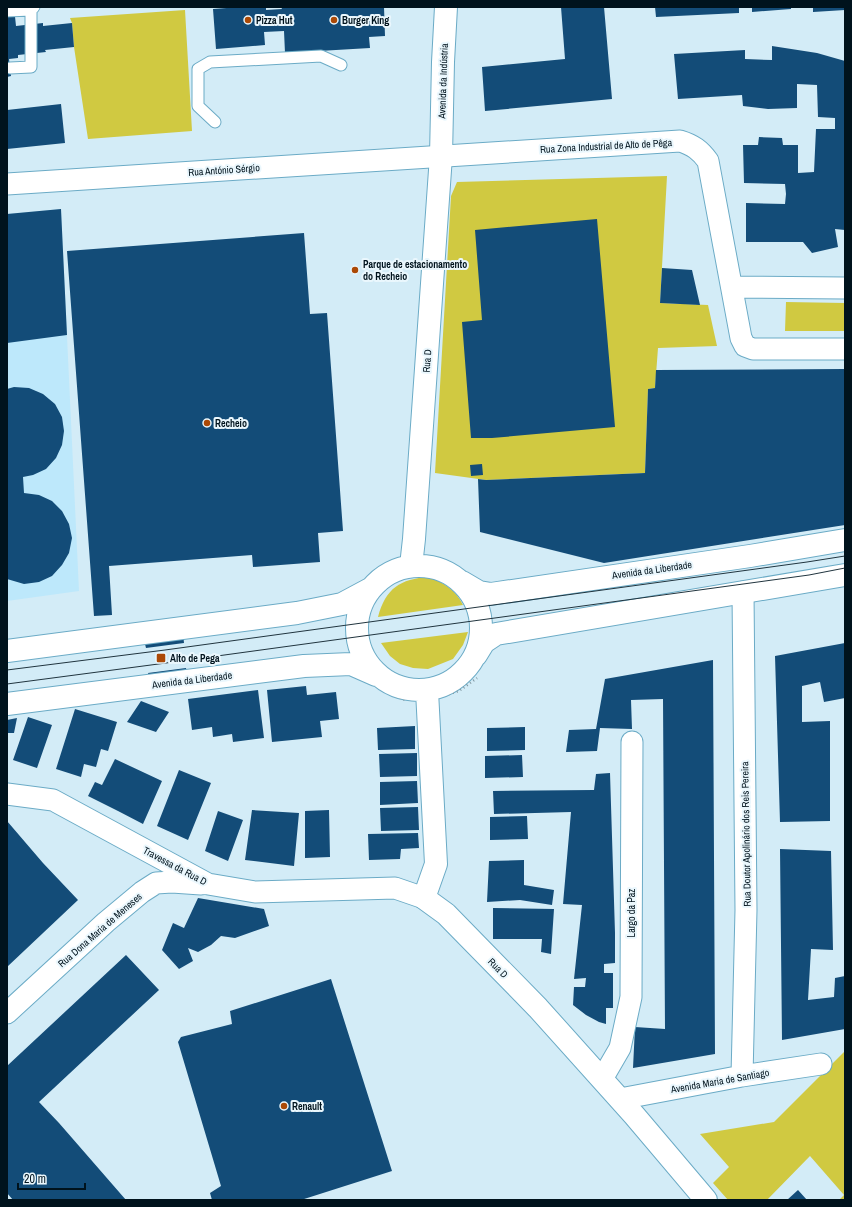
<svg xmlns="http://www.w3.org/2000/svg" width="852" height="1207" font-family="'Archivo Narrow',sans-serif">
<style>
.built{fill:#bde8fb}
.green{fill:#d0c941}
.building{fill:#134c78}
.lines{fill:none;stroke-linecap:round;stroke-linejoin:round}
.service-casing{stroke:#6babc6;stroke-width:13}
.minor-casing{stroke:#6babc6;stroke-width:23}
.tertiary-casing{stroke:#6babc6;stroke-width:24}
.path{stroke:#8198a2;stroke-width:2.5;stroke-dasharray:1 3;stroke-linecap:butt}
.service{stroke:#fff;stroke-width:11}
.minor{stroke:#fff;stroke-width:21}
.tertiary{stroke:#fff;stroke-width:22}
.tram{stroke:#21353f;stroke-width:1}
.poi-dot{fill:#ab4906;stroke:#eaf7fd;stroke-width:1.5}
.labels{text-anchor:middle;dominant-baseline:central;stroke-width:4;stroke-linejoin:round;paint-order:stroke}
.poi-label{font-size:10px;font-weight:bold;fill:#00131d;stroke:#eaf7fd;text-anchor:start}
.street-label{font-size:10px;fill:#00131d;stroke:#eaf7fd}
</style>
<rect width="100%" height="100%" fill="#d3ecf7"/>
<!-- built -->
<path class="built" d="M61,209L79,591L7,601V214Z"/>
<!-- green -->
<path class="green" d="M185,10L192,131L88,139L74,47L72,23L70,18Z
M667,176L660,303L708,305L717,346L658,348L655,388L648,389L645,473L486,480L435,473L451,196L457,182Z
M786,302L845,303V331H785Z
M429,577C444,583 456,590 463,605L378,617C386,588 400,579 429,577Z
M468,632L463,645L453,659L428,669L413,668L400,664L390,656L381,643Z
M845,1051V1200H839L844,1195L810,1156L767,1200H728L713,1183L729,1167L700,1134L774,1122Z"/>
<!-- building -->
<path class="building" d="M7,7H14L16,26L43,23V26L72,23L74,47L45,50L46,52L18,55V58L9,59L11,76L7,77Z
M240,7H266V10L282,9L281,7H384L385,36L369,37L370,48L285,53L284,31L264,32L265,45L216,49L213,9Z
M561,7H604L612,99L485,111L482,67L565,59Z
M655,7H739V13L656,17Z
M752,7H791V9L752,12Z
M813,7H845V10L813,12Z
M772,46L817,53L845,61V230L835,229L838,247L812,253L803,242H746V203L785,204L786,194L785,184L744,183L743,145H758L759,137L782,138L783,145H798V173L814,172L816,129H835V118L818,117L817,85L797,84V108L768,109L743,106L742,95L678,99L674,54L745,50V59L772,60Z
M61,104L65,143L7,149V110Z
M61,209L67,335L7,343V214Z
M597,219L615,427L492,438H471L462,322L482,320L475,230Z
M304,233L310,314L327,313L343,531L318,533L320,562L253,567L252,555L109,566L112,615L94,616L67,251Z
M662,268L692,270L700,305L660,303Z
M845,369V525L604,563L480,532L478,479L486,480L645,473L648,389L655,388L656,370Z
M14,387L29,388L43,394L55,404L62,417L64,431L62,445L56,458L46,469L33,475L23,477L24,493L39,495L52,501L62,511L69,524L72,538L69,553L62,565L52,576L39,582L24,584L7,579V389Z
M482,464L483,475L471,476L470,465Z
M183,634L184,643L146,648L144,640Z
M845,643V698L824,702L820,682L802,686V722L830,721V821L780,822L775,656Z
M713,660L715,1054L633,1068L635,1027L665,1029L663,699L631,700L632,729L600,728L597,751L566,752L569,730L596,729L605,679Z
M186,668L187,675L150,680L148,673Z
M306,686L307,695L336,692L339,719L320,721L322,737L272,742L267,690Z
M258,690L264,738L233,742L232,734L213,737L212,727L192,730L188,699Z
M141,701L169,712L156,732L127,722Z
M75,709L117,722L108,751L101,749L96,767L84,764L81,777L56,769Z
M28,717L52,725L37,768L13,760Z
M17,718L14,733H7V720Z
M415,726V749L378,750L377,728Z
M525,727V750L487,751V728Z
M417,753V776L380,777L379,754Z
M522,755L523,777L485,778V756Z
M115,759L162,781L143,824L118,811L88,796L95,782L102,785Z
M179,770L211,783L188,840L157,826Z
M610,773L615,933V963L604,964V973H613V1008H606V1024L599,1022L586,1015L573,1005L574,987H585L586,978L574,979L582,905L563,904L571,812L494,814L493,791L594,790L596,774Z
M417,781L418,803L380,805V782Z
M418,807L419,830L381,831L380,808Z
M252,810L299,813L294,866L245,860Z
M329,810L330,857L305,858V811Z
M218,811L243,820L228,861L205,851Z
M527,816L528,839L490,840V817Z
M7,821L43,863L78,900L7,967Z
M418,833L419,848L401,849L400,859L369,860L368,834Z
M780,849L831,851L833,950L811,949L808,1000L834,997L835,978L845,976V1029L782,1040Z
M524,860V885L554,890L552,905L520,900L487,902L489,861Z
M198,898L264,909L269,926L235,938L221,936L211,945L198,952L188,948L193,961L179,969L162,950L173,923L184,928Z
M493,908L554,909L551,954L541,952L542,939H493Z
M126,955L159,990L39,1102L59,1123L126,1200H13L7,1193V1066Z
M331,979L392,1171L301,1200H212L210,1193L221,1186L178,1042L181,1037L232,1024L230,1011Z
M798,1190L807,1200H787Z"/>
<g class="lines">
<defs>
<path id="service" d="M7,11L31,10L34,7
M10,68L31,67V10
M215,122L198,106V69L210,62L321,56L341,65"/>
<path id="minor" d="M7,184L680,141C693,145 700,150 708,161L741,338L745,346L753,349H845
M732,287L845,288
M7,794L53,800L208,884L255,892L395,888L424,898
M7,1013L106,922L142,892L156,883L172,882L201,884
M742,1076L746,910L743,592
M602,1079L620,1048L631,997L632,742
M620,1099L742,1076L821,1064"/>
<path id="tertiary" d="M357 628a62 62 0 1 1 124 0a62 62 0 1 1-124 0Z
M411,566L414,539L441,156L443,62L446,7
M462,582L479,592L491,594L750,556L845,540
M7,651L297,613L342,604L370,589
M476,655L484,642L496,634L845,575
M427,691L436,864L424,898L446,914L538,1008L634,1115L706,1200
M7,704L304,666L351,664L376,675"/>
</defs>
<!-- service casing -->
<use href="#service" class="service-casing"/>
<!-- minor casing -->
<use href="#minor" class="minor-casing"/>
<!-- tertiary casing -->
<use href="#tertiary" class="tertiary-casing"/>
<!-- path -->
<path class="path" d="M389,693L405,700
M449,694L459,691L477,678"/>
<!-- service -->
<use href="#service" class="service"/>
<!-- minor -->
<use href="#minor" class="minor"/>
<!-- tertiary -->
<use href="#tertiary" class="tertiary"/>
<!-- tram -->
<path class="tram" d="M7,670L165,650L807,562L845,556
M7,684L166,663L809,575L845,568"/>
</g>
<!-- markers -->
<g class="poi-dot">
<circle cx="248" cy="20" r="4"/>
<circle cx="334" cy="20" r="4"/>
<circle cx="355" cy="270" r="4"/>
<circle cx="207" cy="423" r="4"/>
<rect x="156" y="653" width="10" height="10" rx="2"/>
<circle cx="284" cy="1106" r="4"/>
</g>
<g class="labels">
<!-- poi labels -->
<g class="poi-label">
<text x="256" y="20">Pizza Hut</text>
<text x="342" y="20">Burger King</text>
<text x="363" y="264">Parque de estacionamento<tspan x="363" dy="12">do Recheio</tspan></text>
<text x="215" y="423">Recheio</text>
<text x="170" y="658">Alto de Pega</text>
<text x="292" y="1106">Renault</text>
</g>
<!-- street labels -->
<g class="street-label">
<text transform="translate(443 81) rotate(-88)">Avenida da Indústria</text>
<text transform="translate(606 146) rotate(-3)">Rua Zona Industrial de Alto de Pêga</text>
<text transform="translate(224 170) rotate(-4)">Rua António Sérgio</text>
<text transform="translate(427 361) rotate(-86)">Rua D</text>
<text transform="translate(652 570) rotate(-8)">Avenida da Liberdade</text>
<text transform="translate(192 680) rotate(-7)">Avenida da Liberdade</text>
<text transform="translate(746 834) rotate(-91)">Rua Doutor Apolinário dos Reis Pereira</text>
<text transform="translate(175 866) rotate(28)">Travessa da Rua D</text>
<text transform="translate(631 913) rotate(-90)">Largo da Paz</text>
<text transform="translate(100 930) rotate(-41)">Rua Dona Maria de Meneses</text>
<text transform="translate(498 968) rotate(45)">Rua D</text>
<text transform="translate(720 1081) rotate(-10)">Avenida Maria de Santiago</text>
</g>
</g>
<!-- border -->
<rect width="852" height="1207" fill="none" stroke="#00131d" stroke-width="16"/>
<!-- scale -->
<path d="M18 1183v6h67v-6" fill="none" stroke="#00131d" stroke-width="2"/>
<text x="24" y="1183" font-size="12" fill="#00131d" stroke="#eaf7fd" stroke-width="3" paint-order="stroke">20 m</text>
</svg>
